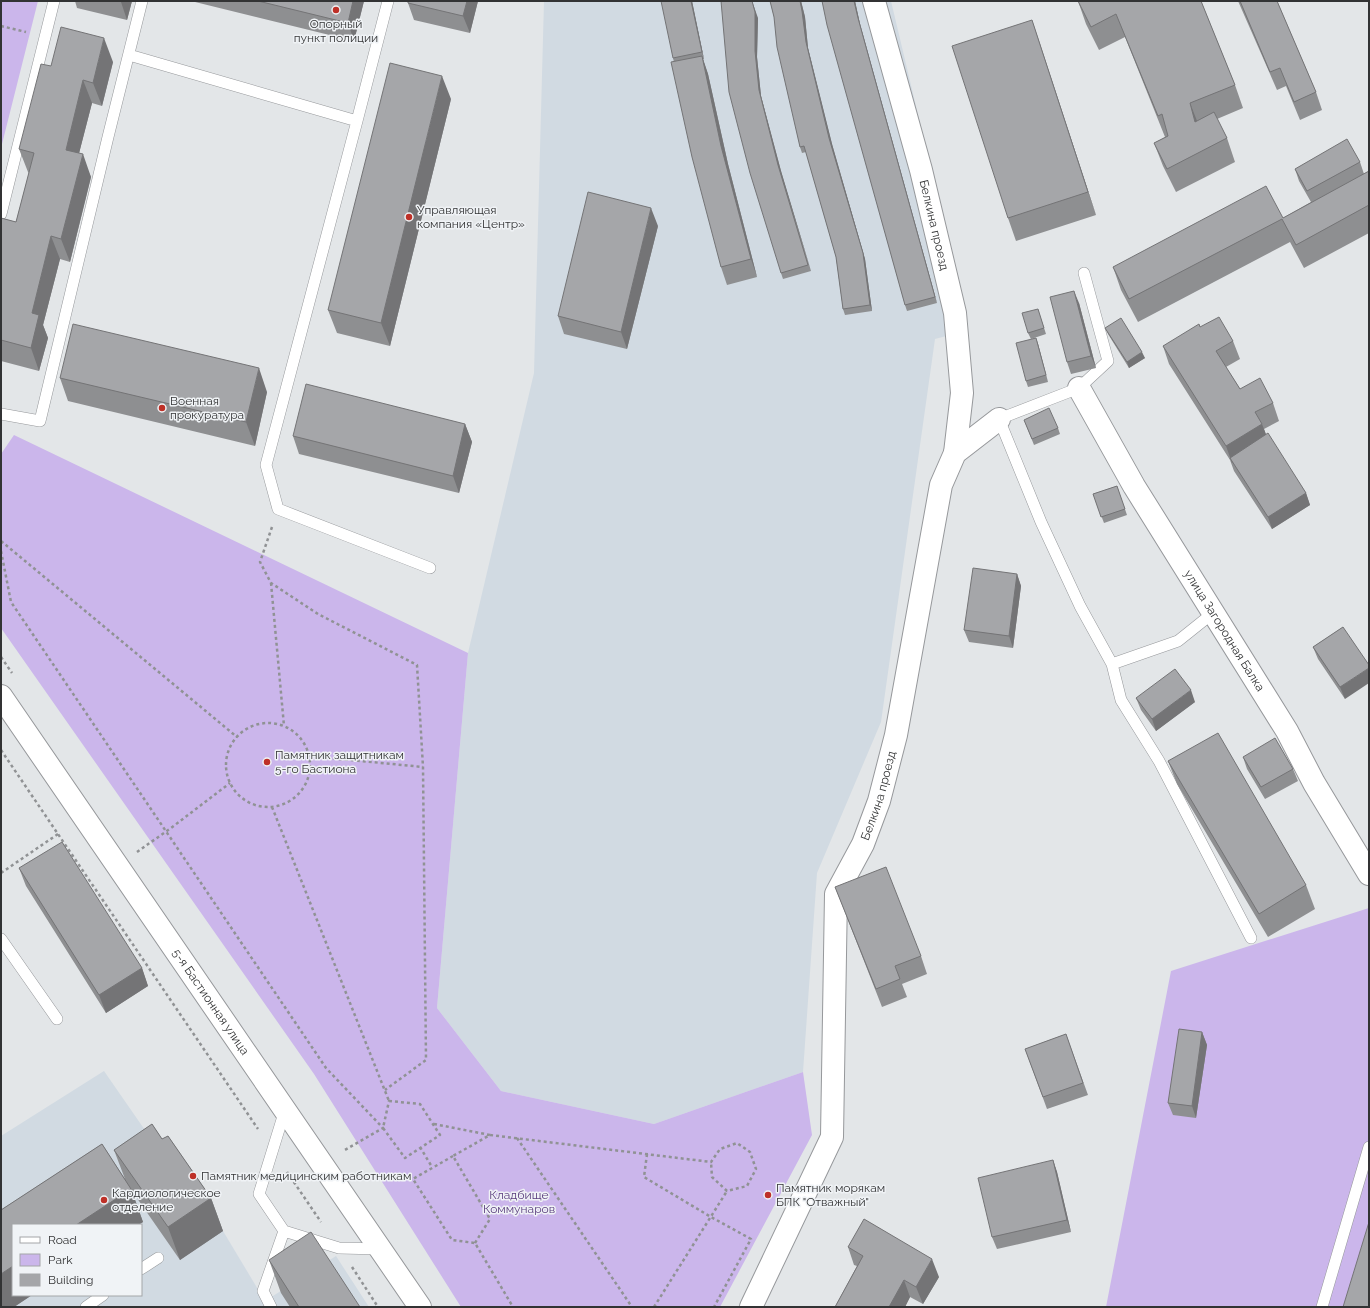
<svg xmlns="http://www.w3.org/2000/svg" width="1370" height="1308" font-family="Raleway,sans-serif">
<style>
.built{fill:#d1dae2;fill-rule:evenodd}
.green{fill:#cbb6eb}
.lines{fill:none;stroke-linecap:round;stroke-linejoin:round}
.service-casing{stroke:#96989b;stroke-width:12}
.minor-casing{stroke:#96989b;stroke-width:24}
.path{stroke:#909294;stroke-width:2.5;stroke-dasharray:3 3;stroke-linecap:butt}
.service{stroke:#fff;stroke-width:11}
.minor{stroke:#fff;stroke-width:22}
.wall{fill:#8e8f91}
.shaded-wall{fill:#747476}
.building{fill:#a5a6a9;stroke:#747476}
.poi-dot{fill:#be3027;stroke:#f0f3f6;stroke-width:1.5}
.labels{text-anchor:middle;dominant-baseline:central;stroke-width:3;stroke-linejoin:round;paint-order:stroke}
.poi-label{font-size:12px;fill:#323334;stroke:#f0f3f6;text-anchor:start}
.street-label{font-size:12px;fill:#323334;stroke:#f0f3f6}
.park-label{font-size:12px;fill:#583b7c;stroke:#f0f3f6}
</style>
<rect width="100%" height="100%" fill="#e3e6e8"/>
<!-- built -->
<path class="built" d="M544,1H891L965,312V331L935,339L881,722L817,873L803,1072L654,1124L501,1091L437,1008L468,653L534,373Z
M104,1071L174,1172L180,1169L223,1231L265,1301L336,1256L369,1307H1V1136ZM13,1225H141V1295H13Z"/>
<!-- green -->
<path class="green" d="M1,1H38L1,148Z
M14,435L468,653L437,1008L501,1091L654,1124L803,1072L812,1135L720,1307H461L314,1074L1,628V454Z
M1369,908V1307H1106L1171,971Z"/>
<g class="lines">
<defs>
<path id="service" d="M129,55L357,121L266,465L278,509L430,568
M357,121L388,1
M1,214L54,1
M1084,273L1108,361L1079,388L999,419L1041,522L1080,606L1112,664
M1,414L40,421L108,137L142,1
M1213,613L1178,641L1112,664L1121,700L1159,761L1251,938
M1,939L57,1019
M284,1231L339,1248L381,1249
M141,1269L158,1258
M86,1307L103,1295
M271,1307L263,1291L284,1231L259,1194L285,1110
M1322,1307L1369,1147"/>
<g id="minor">
<path id="s1" d="M874,1L921,170L955,313L962,393L955,453"/>
<path id="s2" d="M1079,388L1134,486L1287,731L1314,783L1369,874"/>
<path id="s3" d="M1,696L420,1307"/>
<path id="s4" d="M751,1307L832,1137L836,894L863,844L879,801L896,735L941,485L955,453L999,419"/>
</g>
</defs>
<!-- service casing -->
<use href="#service" class="service-casing"/>
<!-- minor casing -->
<use href="#minor" class="minor-casing"/>
<!-- path -->
<path class="path" d="M1,26L26,32
M272,527L260,562L271,583L318,614L417,665L423,767L426,1060L385,1090
M1,541L237,737
M1,551L11,602L326,1068L383,1128L343,1151
M271,583L284,726
M1,657L12,673
M226 765a42 42 0 1 1 84 0a42 42 0 1 1-84 0Z
M1,750L258,1129
M309,756L423,767
M272,807L389,1101
M137,852L171,828L230,783
M1,873L58,834
M389,1101L420,1104L440,1135L405,1158L383,1128Z
M434,1124L490,1135
M517,1138L632,1307
M420,1147L432,1167
M647,1154L644,1177L711,1217L751,1239L714,1307
M453,1156L413,1179L452,1240L475,1243L513,1307
M287,1172L321,1222
M475,1243L490,1219L453,1156L490,1135L711,1162L720,1149L737,1143L750,1152L756,1169L747,1186L727,1191L712,1177L711,1162
M352,1267L378,1307
M654,1307L727,1191"/>
<!-- service -->
<use href="#service" class="service"/>
<!-- minor -->
<use href="#minor" class="minor"/>
</g>
<!-- wall -->
<path class="wall" d="M75,1H132L127,20L77,8Z
M191,1H364L354,41Z
M408,1H478L470,33L414,20L408,3Z
M692,1L704,59H703L708,74L728,164L757,277L727,285L721,267L673,58Z
M721,1L758,18L757,57L761,96L781,171L811,271L783,279L781,273Z
M770,1H801L805,17L808,48L832,144L865,259L872,311L845,315L843,309L836,257L806,152L802,153L800,147L774,17Z
M822,1H855L860,24L937,303L907,311L905,305Z
M1078,1H1201L1235,85L1243,108L1217,119L1227,138L1235,162L1176,192L1163,166L1154,143L1165,137L1125,37L1099,50L1086,24Z
M1238,1H1277L1316,92L1322,110L1300,120L1286,86L1277,90Z
M1032,20L1040,44L1096,215L1016,241L1008,218Z
M113,62L102,106L92,103L79,153L91,177L70,262L60,259L43,325L48,338L39,371L1,361V218L16,222L29,173L28,172L19,149L51,66Z
M451,99L390,346L337,333L328,310Z
M1360,162L1364,174L1369,171V233L1304,268L1290,242L1138,322L1121,290L1113,267L1283,218L1311,202L1299,181L1295,169Z
M658,226L627,349L564,334L558,316Z
M1079,303L1096,368L1071,374L1067,362Z
M1038,309L1046,334L1031,339L1028,333Z
M1200,327L1233,341L1240,359L1226,367L1240,389L1273,403L1279,421L1264,429L1266,435L1306,493L1310,505L1272,529L1234,471L1230,460L1169,364L1163,346Z
M1105,328L1145,358L1129,368L1108,334Z
M1036,338L1038,344L1048,382L1028,387L1026,381Z
M60,378L267,392L255,446L68,401Z
M1024,420L1058,428L1060,434L1034,445Z
M465,424L472,442L459,493L299,454L293,436Z
M1117,486L1127,515L1104,523L1093,494Z
M1017,574L1021,586L1013,648L969,642L964,630Z
M1343,627L1345,699L1318,659L1313,647Z
M1136,698L1195,702L1156,731L1141,710Z
M1243,757L1293,769L1298,781L1265,799L1247,769Z
M1168,761L1306,885L1315,909L1268,937L1177,784Z
M19,868L142,968L148,986L106,1013L26,886Z
M835,887L921,956L927,974L902,984L907,997L882,1007Z
M1202,1032L1207,1045L1196,1118L1173,1115L1168,1103Z
M1066,1034L1088,1095L1047,1109L1025,1049Z
M152,1124L162,1139L168,1136L211,1198L223,1231L180,1260L132,1191L143,1222L138,1225H13V1295H32L14,1307H1V1210L102,1144L125,1179L114,1150Z
M1053,1160L1057,1172L1071,1232L997,1249L992,1237Z
M848,1247L939,1277L923,1304L910,1297L905,1307H835L857,1266L854,1265Z
M269,1260L360,1307H290L281,1293Z"/>
<!-- shaded-wall -->
<path class="shaded-wall" d="M121,1H132L127,20L121,2Z
M353,1H364L354,41L348,23Z
M467,1H478L470,33L463,16Z
M691,1H692L704,59L702,52Z
M752,1L758,18L757,57L761,96L781,171L811,271L778,165L759,90L755,51Z
M800,1H801L805,17L808,48L832,144L865,259L872,311L870,305L806,42Z
M854,1H855L860,24L937,303L935,297L858,18Z
M1032,20L1040,44L1096,215L1088,192Z
M104,38L113,62L102,106L93,83Z
M702,56L708,74L728,164L757,277L751,259L721,146Z
M442,76L451,99L390,346L381,323Z
M83,80L92,103L74,173L66,150Z
M1190,103L1199,126L1195,122Z
M83,154L91,177L70,262L61,239Z
M651,208L658,226L627,349L621,332Z
M51,236L60,259L43,325L48,338L39,371L31,348L32,313Z
M1074,291L1079,303L1096,368L1091,356Z
M1036,338L1038,344L1048,382L1046,375Z
M1142,352L1145,358L1129,368L1127,362Z
M259,368L267,392L255,446L246,422Z
M465,424L472,442L459,493L453,476Z
M1262,424L1269,442L1232,463L1226,446Z
M1306,493L1310,505L1272,529L1268,517Z
M1017,574L1021,586L1013,648L1009,636Z
M1369,668V683L1345,699L1340,687Z
M1191,690L1195,702L1156,731L1152,719Z
M142,968L148,986L106,1013L99,995Z
M1202,1032L1207,1045L1196,1118L1192,1106Z
M1053,1160L1057,1172L1071,1232L1067,1220Z
M131,1189L143,1222L138,1225H76Z
M211,1198L223,1231L180,1260L168,1227Z
M932,1259L939,1277L923,1304L916,1287Z
M13,1266V1295H32L14,1307H1V1274Z
M904,1280L910,1297L905,1307H889Z"/>
<!-- building -->
<path class="building" d="M258,1H353L348,23Z
M408,1H467L463,16L408,3Z
M661,1H691L702,52L673,58Z
M721,1H752L755,12V51L759,90L778,165L808,265L781,273L750,173L729,92Z
M770,1H800L802,11L806,42L829,138L863,253L870,305L843,309L836,257L804,146L800,147L777,47L774,17Z
M822,1H854L858,18L935,297L905,305L827,25Z
M1078,1H1201L1235,85L1190,103L1195,122L1214,112L1227,138L1167,169L1154,143L1168,136L1162,114L1158,116L1116,14L1091,27Z
M1240,1H1277L1316,92L1294,102L1280,68L1270,72Z
M1032,20L1088,192L1008,218L952,46Z
M61,27L104,38L93,83L83,80L66,150L83,154L61,239L51,236L32,313L39,315L31,348L1,340V218L16,222L34,153L19,149L41,64L51,66Z
M702,56L721,146L751,259L721,267L692,157L671,62Z
M390,63L442,76L381,323L328,310Z
M1347,139L1360,162L1307,191L1295,169Z
M1369,171V205L1296,245L1282,219L1129,299L1113,267L1266,186L1283,218Z
M588,192L651,208L621,332L558,316Z
M1074,291L1091,356L1067,362L1050,297Z
M1038,309L1044,328L1028,333L1022,313Z
M1219,317L1233,341L1216,351L1240,389L1260,378L1273,403L1255,412L1262,424L1226,446L1163,346L1199,324L1200,327Z
M1121,318L1142,352L1127,362L1105,328Z
M73,324L259,368L246,422L60,378Z
M1036,338L1046,375L1026,381L1016,343Z
M306,384L465,424L453,476L293,436Z
M1049,408L1058,428L1032,439L1024,420Z
M1268,433L1306,493L1268,517L1230,458Z
M1117,486L1125,509L1101,517L1093,494Z
M973,568L1017,574L1009,636L964,630Z
M1343,627L1369,665V668L1340,687L1313,647Z
M1175,669L1191,690L1152,719L1136,698Z
M1218,733L1306,885L1259,914L1168,761Z
M1275,738L1293,769L1261,787L1243,757Z
M62,842L142,968L99,995L19,868Z
M886,867L921,956L895,966L900,979L876,989L835,887Z
M1179,1029L1202,1032L1192,1106L1168,1103Z
M1066,1034L1083,1083L1043,1097L1025,1049Z
M152,1124L162,1139L168,1136L211,1198L168,1227L114,1150Z
M102,1144L131,1189L76,1225H13V1266L1,1274V1210Z
M1053,1160L1067,1220L992,1237L978,1178Z
M864,1219L932,1259L916,1287L904,1280L889,1307H835L863,1256L848,1247Z
M1369,1222V1307H1343Z
M311,1232L360,1307H299L269,1260Z"/>
<!-- markers -->
<g class="poi-dot">
<circle cx="336" cy="10" r="4"/>
<circle cx="409" cy="217" r="4"/>
<circle cx="162" cy="408" r="4"/>
<circle cx="267" cy="762" r="4"/>
<circle cx="193" cy="1176" r="4"/>
<circle cx="768" cy="1195" r="4"/>
<circle cx="104" cy="1200" r="4"/>
</g>
<g class="labels">
<!-- poi labels -->
<g class="poi-label">
<text x="336" y="24" text-anchor="middle">Опорный<tspan x="336" dy="14">пункт полиции</tspan></text>
<text x="417" y="210">Управляющая<tspan x="417" dy="14">компания «Центр»</tspan></text>
<text x="170" y="401">Военная<tspan x="170" dy="14">прокуратура</tspan></text>
<text x="275" y="755">Памятник защитникам<tspan x="275" dy="14">5-го Бастиона</tspan></text>
<text x="201" y="1176">Памятник медицинским работникам</text>
<text x="776" y="1188">Памятник морякам<tspan x="776" dy="14">БПК "Отважный"</tspan></text>
<text x="112" y="1193">Кардиологическое<tspan x="112" dy="14">отделение</tspan></text>
</g>
<!-- street labels -->
<g class="street-label">
<text stroke="none"><textPath href="#s1" startOffset="232">Белкина проезд</textPath></text>
<text stroke="none"><textPath href="#s2" startOffset="283">улица Загородная Балка</textPath></text>
<text stroke="none"><textPath href="#s4" startOffset="539">Белкина проезд</textPath></text>
<text stroke="none"><textPath href="#s3" startOffset="371">5-я Бастионная улица</textPath></text>
</g>
<!-- park labels -->
<g class="park-label">
<text x="519" y="1195">Кладбище<tspan x="519" dy="14">Коммунаров</tspan></text>
</g>
</g>
<!-- border -->
<rect width="1370" height="1308" fill="none" stroke="#323334" stroke-width="4"/>
<!-- legend -->
<rect x="12" y="1224" width="130" height="72" fill="#f0f3f6" stroke="#a4a6a8"/>
<rect x="20" y="1237" width="20" height="6" fill="#ffffff" stroke="#a4a6a8"/>
<text x="48" y="1244" font-size="12" fill="#323334">Road</text>
<rect x="20" y="1254" width="20" height="12" fill="#cbb6eb" stroke="#a4a6a8"/>
<text x="48" y="1264" font-size="12" fill="#323334">Park</text>
<rect x="20" y="1274" width="20" height="12" fill="#a5a6a9" stroke="#a4a6a8"/>
<text x="48" y="1284" font-size="12" fill="#323334">Building</text>
</svg>
